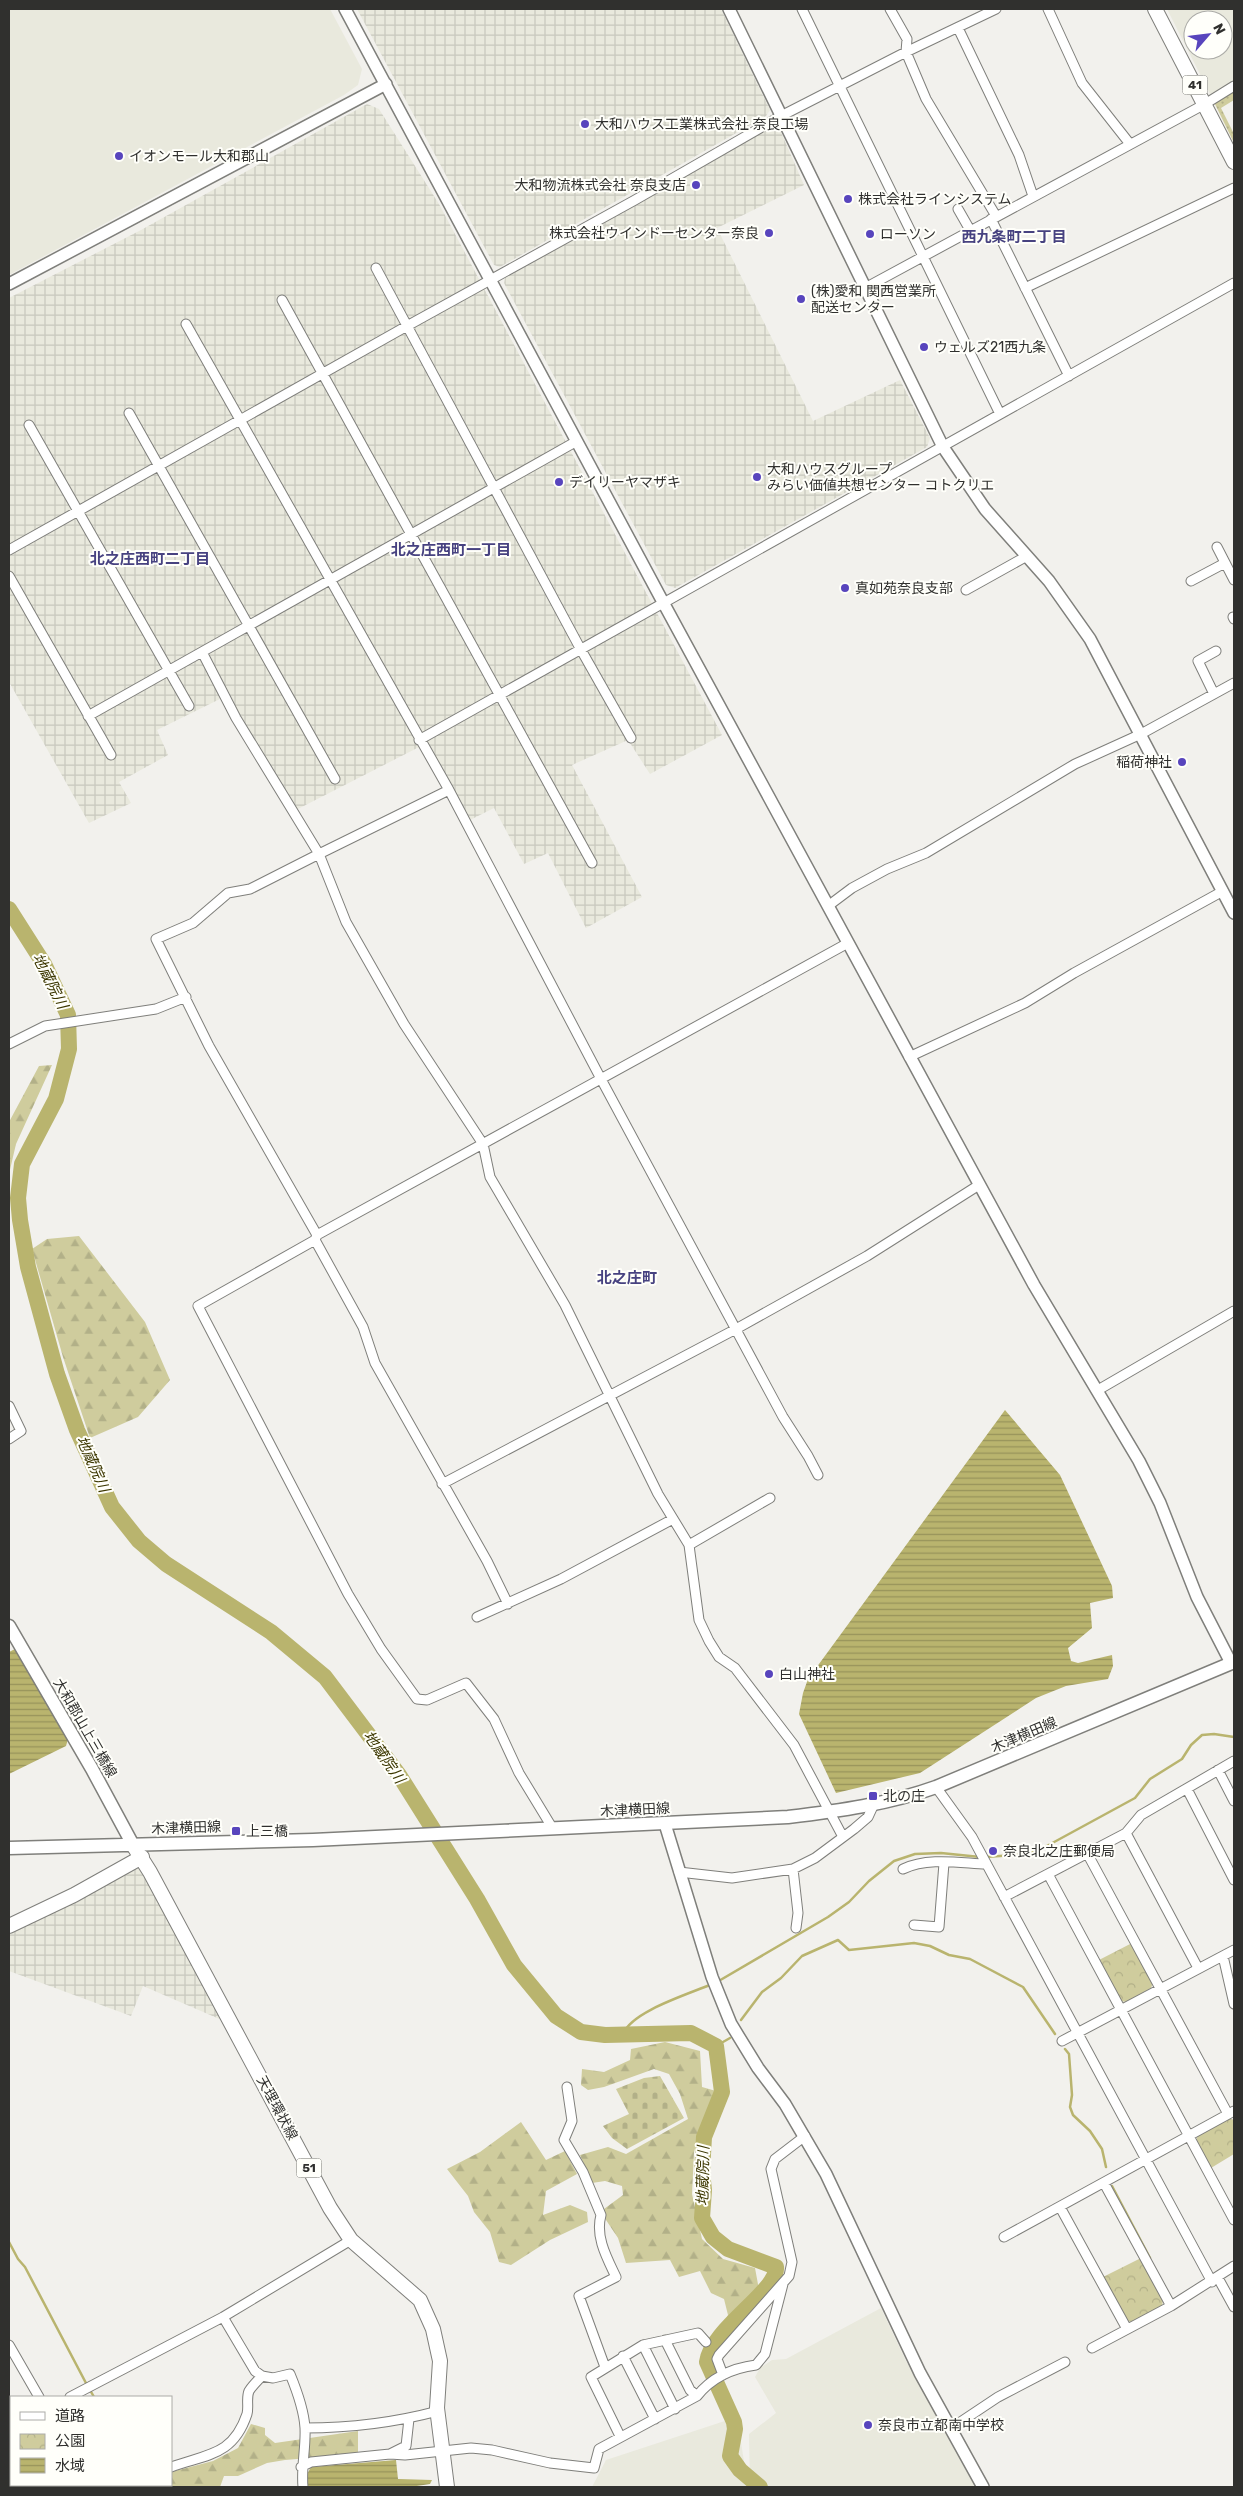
<svg xmlns="http://www.w3.org/2000/svg" width="1243" height="2496" font-family="Rubik,'Noto Sans JP',sans-serif">
<style>
.built{fill:#e9e9dd;fill-rule:evenodd}
.industrial{fill:url(#industrial-grid)}
.grass{fill:url(#grass-dots)}
.forest{fill:url(#forest-firs)}
.cemetery{fill:url(#cemetery-stones)}
.park{fill:url(#park-crowns)}
.water{fill:url(#water-rules)}
.lines{fill:none;stroke-linecap:round;stroke-linejoin:round}
.stream{stroke:#b9b46e;stroke-width:2.5}
.river{stroke:#b9b46e;stroke-width:16}
.minor-casing{stroke:#7f7f7b;stroke-width:11}
.tertiary-casing{stroke:#7f7f7b;stroke-width:14}
.secondary-casing{stroke:#7f7f7b;stroke-width:15}
.primary-casing{stroke:#7f7f7b;stroke-width:16}
.minor{stroke:#fff;stroke-width:9}
.tertiary{stroke:#fff;stroke-width:11}
.secondary{stroke:#fff;stroke-width:12}
.primary{stroke:#fff;stroke-width:14}
.poi-dot{fill:#5845bd;stroke:#fffffa;stroke-width:2}
.labels{text-anchor:middle;dominant-baseline:central;stroke-width:4;stroke-linejoin:round;paint-order:stroke}
.shield{fill:#fffffa;stroke:#6e6e6b;stroke-width:1}
.shield-label{font-size:12px;font-weight:bold;fill:#30302e}
.poi-label{font-size:14px;fill:#30302e;stroke:#fffffa;text-anchor:start}
.street-label{font-size:14px;fill:#30302e;stroke:#fffffa}
.neighbourhood-label{font-size:15px;font-weight:bold;fill:#474280;stroke:#fffffa}
.water-label{font-size:15px;font-style:italic;fill:#3c3700;stroke:#fffffa}
</style>
<defs>
<pattern id="industrial-grid" width="8" height="8" patternUnits="userSpaceOnUse" patternTransform="scale(1.25)"><rect width="8" height="8" fill="#e9e9dd"/><path d="M0 4h8M4 0v8" fill="none" stroke="#c8c8be"/></pattern>
<pattern id="grass-dots" width="8" height="8" patternUnits="userSpaceOnUse" patternTransform="scale(1.25)"><rect width="8" height="8" fill="#cfcc9d"/><path d="M2 2h.1M6 6h.1" fill="none" stroke="#b2b088" stroke-width="1.8" stroke-linecap="round"/></pattern>
<pattern id="forest-firs" width="22" height="20" patternUnits="userSpaceOnUse" patternTransform="scale(1.25)"><rect width="22" height="20" fill="#cfcc9d"/><path d="M5 1l3.5 6h-7zM16 11l3.5 6h-7z" fill="#b2b088"/></pattern>
<pattern id="cemetery-stones" width="16" height="16" patternUnits="userSpaceOnUse" patternTransform="scale(1.25)"><rect width="16" height="16" fill="#cfcc9d"/><path d="M2 7V4a2 2 0 0 1 4 0v3zM10 15v-3a2 2 0 0 1 4 0v3z" fill="#b2b088"/></pattern>
<pattern id="park-crowns" width="20" height="18" patternUnits="userSpaceOnUse" patternTransform="scale(1.25)"><rect width="20" height="18" fill="#cfcc9d"/><path d="M2 6a3 3 0 1 1 6 0M12 15a3 3 0 1 1 6 0" fill="none" stroke="#b2b088"/></pattern>
<pattern id="water-rules" width="6" height="5" patternUnits="userSpaceOnUse" patternTransform="scale(1.25)"><rect width="6" height="5" fill="#b9b46e"/><path d="M0 2.5h6" fill="none" stroke="#97935b"/></pattern>
</defs>
<rect width="100%" height="100%" fill="#f2f1ed"/>
<!-- built -->
<path class="built" d="M9,9H330L362,69L358,85L344,95L9,275Z
M1167,9H1234V81L1210,94ZM1193,20H1223V50H1193Z
M881,2308L906,2361L976,2487H758L750,2483L749,2434L776,2413L755,2377L760,2368L772,2360L786,2359Z
M737,2417L748,2487H592L606,2460Z"/>
<!-- industrial -->
<path class="industrial" d="M357,9H721L770,110L766,116L500,267L494,265Z
M367,104L379,109L439,204L722,735L650,774L628,740L572,765L642,897L586,928L548,853L524,864L494,808L470,820L427,743L290,813L222,698L157,730L168,755L119,782L131,803L89,823L9,682V298L141,230Z
M772,127L780,130L804,185L717,228L813,421L900,380L930,438L927,447L675,588L666,585L504,283L505,278Z
M131,1868L143,1869L224,2021L143,1986L131,2016L9,1971V1934Z"/>
<!-- grass -->
<path class="grass" d="M1234,91V100L1221,108L1234,134V143L1214,102Z"/>
<!-- forest -->
<path class="forest" d="M52,1065L16,1144L9,1174V1122L39,1066Z
M79,1236L145,1322L170,1380L138,1417L90,1438L63,1357L32,1249L47,1239Z
M665,2042L700,2051L702,2087L716,2091L704,2118L694,2152L692,2194L702,2239L723,2259L755,2268L760,2295L720,2344L716,2340L728,2315L724,2299L711,2293L700,2271L679,2277L670,2260L626,2263L618,2238L606,2220L604,2209L623,2195L622,2186L605,2181L592,2183L580,2155L608,2147L626,2154L688,2119L680,2094L669,2074L654,2069L604,2087L588,2090L581,2085L582,2069L604,2072L630,2060L631,2049Z
M521,2122L546,2160L565,2151L577,2174L546,2191L543,2215L570,2205L587,2212L588,2222L550,2240L511,2265L499,2262L490,2232L474,2212L468,2196L447,2169L480,2152Z
M251,2424L265,2428V2435L275,2443L358,2431V2454L285,2460L267,2463L238,2476H224L220,2487H158L157,2485H171V2472L213,2461L238,2448Z"/>
<!-- cemetery -->
<path class="cemetery" d="M660,2076L684,2118L627,2149L612,2138L603,2126L629,2114L616,2089L644,2078Z"/>
<!-- park -->
<path class="park" d="M1132,1943L1153,1983L1151,1988L1126,2002L1121,2001L1099,1960Z
M1228,2118L1234,2120V2154L1211,2168L1196,2141L1198,2135Z
M1141,2258L1163,2300L1162,2306L1132,2322L1127,2321L1103,2277Z"/>
<!-- water -->
<path class="water" d="M1005,1410L1060,1475L1112,1586L1113,1598L1090,1603L1092,1628L1068,1648L1071,1661L1078,1663L1112,1655L1113,1666L1108,1679L1066,1686L1036,1698L920,1773L836,1793L799,1714L803,1693L808,1679Z
M15,1649L68,1739L66,1746L9,1774V1652Z
M396,2460L398,2479L432,2480L430,2484L410,2487H307L306,2476L311,2467Z"/>
<g class="lines">
<!-- stream -->
<path class="stream" d="M985,1857L1029,1854L1045,1847L1135,1798L1150,1779L1182,1759L1191,1745L1202,1735L1214,1734L1234,1737
M717,1982L828,1917L849,1902L869,1881L894,1861L915,1854L941,1853L980,1857
M741,2020L762,1992L781,1978L802,1956L838,1940L849,1950L914,1943L930,1946L949,1955L970,1959L1023,1987L1055,2034
M623,2034C632,2011 689,1994 712,1984
M716,2046L730,2038
M1065,2049L1069,2054L1072,2095L1070,2107L1073,2115L1090,2131L1102,2149L1106,2167
M1112,2186L1150,2258
M9,2242L18,2259L25,2267L87,2385
M90,2390L94,2397"/>
<!-- river -->
<path class="river" d="M9,909L44,964L68,1015L69,1049L56,1099L22,1164L18,1198L20,1220L28,1267L57,1374L77,1430L112,1507L139,1541L166,1564L271,1632L325,1677L399,1775L477,1899L514,1965L556,2016L581,2032L605,2035L691,2033L716,2046L722,2092L704,2137L702,2172L704,2190L702,2218L713,2237L728,2249L776,2267C779,2290 711,2329 707,2362L734,2422L735,2429L730,2456L740,2470L760,2487"/>
<defs>
<path id="minor" d="M802,9L1000,414
M890,9L907,39L906,52L926,99L996,216
M1048,9L1082,83L1130,144
M958,28L1019,155L1033,196
M958,209L970,230
M991,219L1069,376
M376,268L580,648L631,738
M865,288L1205,104L1234,86
M1025,288L1234,188
M282,300L592,863
M186,324L449,790L601,1079L783,1417L808,1456L818,1475
M129,413L335,779
M29,425L189,706
M1217,547L1234,580
M9,550L407,326L635,200L781,116L906,52L996,9
M9,576L111,755
M1191,581L1225,563
M966,590L1027,556
M1233,617L1234,619
M202,652L236,718L319,854L250,889L228,893L193,923L156,939L209,1046L317,1235L315,1240L363,1327L375,1363L487,1561L508,1604
M1214,694L1198,661L1216,651
M88,716L577,441
M419,740L1234,283
M449,790L319,854L346,922L404,1024L483,1144L490,1177L565,1305L658,1494L689,1545L699,1620L709,1641L719,1657L735,1668L794,1745L843,1837
M828,906L852,888L887,869L926,853L1075,764L1141,734L1234,683
M9,1044L45,1026L156,1009L186,997
M909,1057L1025,1003L1074,973L1223,891
M317,1235L848,943
M315,1240L198,1306L348,1594L381,1649L417,1699L427,1700L466,1683L494,1719L519,1773L550,1824L551,1829
M1098,1390L1234,1311
M9,1406L21,1431L9,1439
M442,1484L736,1329L867,1256L979,1185
M689,1545L770,1498
M477,1617L561,1579L673,1519
M1218,1770L1234,1801
M936,1787L972,1837L1212,2282
M1187,1789L1234,1880
M1126,1833L1198,1968
M1087,1853L1228,2114
M793,1869L798,1913L796,1928
M903,1869C928,1857 960,1863 986,1864
M679,1872L732,1878L793,1869L815,1858L854,1829L868,1817L874,1804
M1048,1874L1234,2220
M1004,1897L1126,1833L1141,1815L1234,1761
M914,1925L939,1927L944,1863
M1223,1956L1234,2004
M1062,2041L1234,1950
M567,2087L572,2121L564,2140L583,2172L601,2215C595,2237 607,2258 616,2277L579,2296L605,2367
M1104,2183L1171,2306
M1060,2207L1127,2329
M1004,2237L1234,2111
M1218,2278L1234,2307
M223,2317L255,2371L262,2376
M665,2340L690,2390L697,2396
M9,2345L39,2397
M643,2345L675,2409
M1092,2348L1171,2306L1234,2266
M623,2356L655,2419
M723,2375L717,2359L719,2355L789,2276L792,2262L771,2169L775,2159L805,2136
M70,2397L223,2317L351,2240
M956,2425L998,2397L1065,2362
M305,2428C351,2428 393,2423 438,2411
M620,2436L591,2377L643,2345L698,2333L706,2342
M390,2454L405,2455L471,2448L492,2450L550,2463L594,2468L599,2449L697,2396C712,2377 733,2368 756,2365L765,2354L783,2284
M171,2467C207,2454 233,2456 247,2414C249,2407 246,2398 249,2391C252,2386 258,2380 262,2376L273,2378L290,2374C297,2391 304,2410 305,2428C306,2448 301,2467 303,2487
M301,2467L311,2462L390,2454L406,2446L409,2419
M141,2485L142,2487"/>
<path id="tertiary" d="M345,9L664,604L1034,1285L1139,1461L1160,1503L1197,1597L1231,1663
M729,9L943,447L985,509L1049,581L1090,639L1234,913
M9,284L386,84
M665,1824L712,1977L731,2024L758,2068L785,2104L826,2174L920,2373L983,2487"/>
<path id="secondary" d="M9,1626L92,1769L133,1845
M9,1848L313,1840L788,1817C838,1811 889,1804 936,1787L1234,1662"/>
<path id="primary" d="M1155,9L1234,162
M133,1845L150,1872L330,2208L351,2240L420,2300L433,2329L440,2361L437,2408L447,2487
M9,1926L74,1895L142,1857"/>
</defs>
<!-- minor casing -->
<use href="#minor" class="minor-casing"/>
<!-- tertiary casing -->
<use href="#tertiary" class="tertiary-casing"/>
<!-- secondary casing -->
<use href="#secondary" class="secondary-casing"/>
<!-- primary casing -->
<use href="#primary" class="primary-casing"/>
<!-- minor -->
<use href="#minor" class="minor"/>
<!-- tertiary -->
<use href="#tertiary" class="tertiary"/>
<!-- secondary -->
<use href="#secondary" class="secondary"/>
<!-- primary -->
<use href="#primary" class="primary"/>
</g>
<!-- markers -->
<g class="poi-dot">
<circle cx="585" cy="124" r="5"/>
<circle cx="119" cy="156" r="5"/>
<circle cx="696" cy="185" r="5"/>
<circle cx="848" cy="199" r="5"/>
<circle cx="769" cy="233" r="5"/>
<circle cx="870" cy="234" r="5"/>
<circle cx="801" cy="299" r="5"/>
<circle cx="924" cy="347" r="5"/>
<circle cx="757" cy="477" r="5"/>
<circle cx="559" cy="482" r="5"/>
<circle cx="845" cy="588" r="5"/>
<circle cx="1182" cy="762" r="5"/>
<circle cx="769" cy="1674" r="5"/>
<rect x="868" y="1791" width="10" height="10" rx="2.5"/>
<rect x="231" y="1826" width="10" height="10" rx="2.5"/>
<circle cx="993" cy="1851" r="5"/>
<circle cx="868" cy="2425" r="5"/>
</g>
<g class="labels">
<!-- shield labels -->
<g class="shield">
<rect x="1182.5" y="75.5" width="25" height="19" rx="4"/>
<rect x="296.5" y="2158.5" width="25" height="19" rx="4"/>
</g>
<g class="shield-label">
<text x="1195" y="85">41</text>
<text x="309" y="2168">51</text>
</g>
<!-- poi labels -->
<g class="poi-label">
<text x="595" y="124">大和ハウス工業株式会社 奈良工場</text>
<text x="129" y="156">イオンモール大和郡山</text>
<text x="686" y="185" text-anchor="end">大和物流株式会社 奈良支店</text>
<text x="858" y="199">株式会社ラインシステム</text>
<text x="759" y="233" text-anchor="end">株式会社ウインドーセンター奈良</text>
<text x="880" y="234">ローソン</text>
<text x="811" y="291">(株)愛和 関西営業所<tspan x="811" dy="16">配送センター</tspan></text>
<text x="934" y="347">ウェルズ21西九条</text>
<text x="767" y="469">大和ハウスグループ<tspan x="767" dy="16">みらい価値共想センター コトクリエ</tspan></text>
<text x="569" y="482">デイリーヤマザキ</text>
<text x="855" y="588">真如苑奈良支部</text>
<text x="1172" y="762" text-anchor="end">稲荷神社</text>
<text x="779" y="1674">白山神社</text>
<text x="883" y="1796">北の庄</text>
<text x="246" y="1831">上三橋</text>
<text x="1003" y="1851">奈良北之庄郵便局</text>
<text x="878" y="2425">奈良市立都南中学校</text>
</g>
<!-- street labels -->
<g class="street-label">
<text transform="translate(85 1728) rotate(60)">大和郡山上三橋線</text>
<text transform="translate(1024 1735) rotate(-23)">木津横田線</text>
<text transform="translate(635 1810) rotate(-3)">木津横田線</text>
<text transform="translate(186 1828) rotate(-2)">木津横田線</text>
<text transform="translate(277 2108) rotate(62)">天理環状線</text>
</g>
<!-- neighbourhood labels -->
<g class="neighbourhood-label">
<text x="1014" y="237">西九条町二丁目</text>
<text x="451" y="550">北之庄西町一丁目</text>
<text x="150" y="559">北之庄西町二丁目</text>
<text x="627" y="1278">北之庄町</text>
</g>
<!-- water labels -->
<g class="water-label">
<text transform="translate(50 981) rotate(63)">地蔵院川</text>
<text transform="translate(93 1464) rotate(66)">地蔵院川</text>
<text transform="translate(384 1757) rotate(55)">地蔵院川</text>
<text transform="translate(703 2176) rotate(-89)">地蔵院川</text>
</g>
</g>
<!-- border -->
<rect width="1243" height="2496" fill="none" stroke="#30302e" stroke-width="20"/>
<!-- legend -->
<rect x="10" y="2396" width="162" height="90" fill="#fffffa" stroke="#acaca8"/>
<rect x="20" y="2412" width="25" height="8" fill="#ffffff" stroke="#acaca8"/>
<text x="55" y="2421" font-size="15" fill="#30302e">道路</text>
<rect x="20" y="2434" width="25" height="15" fill="url(#park-crowns)" stroke="#acaca8"/>
<text x="55" y="2446" font-size="15" fill="#30302e">公園</text>
<rect x="20" y="2458" width="25" height="15" fill="url(#water-rules)" stroke="#acaca8"/>
<text x="55" y="2471" font-size="15" fill="#30302e">水域</text>
<!-- north arrow -->
<g transform="translate(1208 35) rotate(62)"><circle r="24" fill="#fffffa" stroke="#acaca8"/>
<path d="M0-4L9 19L0 12L-9 19Z" fill="#5845bd"/>
<text y="-8" font-size="14" font-weight="bold" text-anchor="middle" fill="#30302e">N</text>
</g>
</svg>
